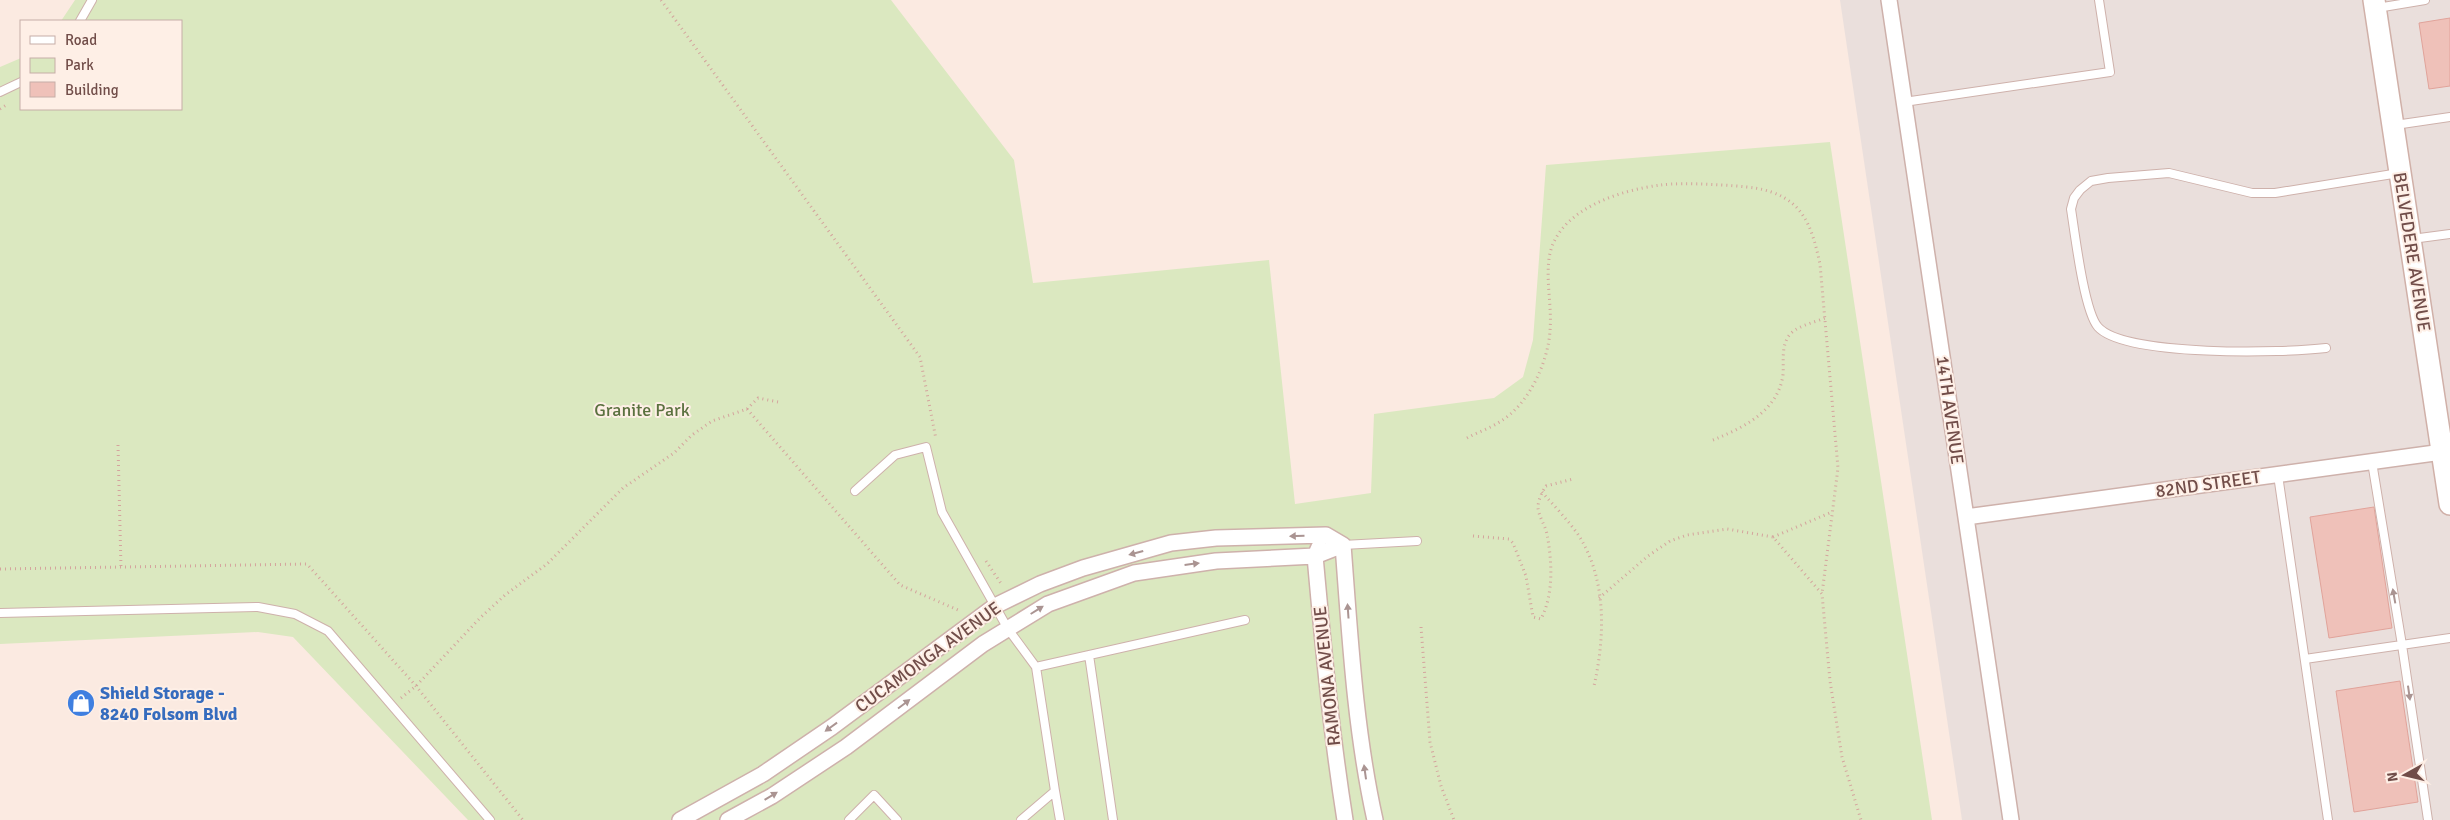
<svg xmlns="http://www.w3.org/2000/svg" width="2450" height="820" font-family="Signika,sans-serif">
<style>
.industrial{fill:#eadfdc}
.green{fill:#dbe8c0}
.building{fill:#efc1b9;stroke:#e1a39a}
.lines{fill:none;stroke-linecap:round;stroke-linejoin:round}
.lane-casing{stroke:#ceb1ab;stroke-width:10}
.street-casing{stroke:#ceb1ab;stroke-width:18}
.secondary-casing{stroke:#d0b0a8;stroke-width:24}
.path{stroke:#d4a49d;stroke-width:3;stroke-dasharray:1 4;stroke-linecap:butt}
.lane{stroke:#fff;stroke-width:8}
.street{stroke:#fff;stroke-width:15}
.secondary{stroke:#fff;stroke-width:21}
.oneway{fill:#aa9492}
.labels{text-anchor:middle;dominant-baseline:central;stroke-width:4;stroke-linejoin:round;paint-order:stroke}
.street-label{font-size:18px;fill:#714d49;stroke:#feefe6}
.park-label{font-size:18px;fill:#5b713f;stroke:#feefe6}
.shop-label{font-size:18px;font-weight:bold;fill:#366cbe;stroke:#feefe6;text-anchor:start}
</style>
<rect width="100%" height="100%" fill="#fbeae1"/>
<!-- industrial -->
<path class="industrial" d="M1840,0H2450V820H1962Z"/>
<!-- green -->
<path class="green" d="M75,0H891L1014,160L1033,283L1269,260L1295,504L1371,493L1374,414L1494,398L1523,377L1533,340L1546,165L1830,142L1932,820H468L293,637L258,632L0,644V67L21,58V109H181V21H61Z"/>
<!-- building -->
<path class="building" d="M2450,18V86L2429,89L2419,23Z
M2374,507L2392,628L2329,638L2310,517Z
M2400,681L2418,802L2354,812L2336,691Z"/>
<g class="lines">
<defs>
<path id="lane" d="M2377,8L2425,0
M80,21L92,0
M0,92L21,82
M1904,102L2110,72L2099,0
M2395,125L2450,117
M2412,239L2450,234
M2326,348C2285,353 2125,357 2098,327C2084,311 2075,234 2071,209L2074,198L2080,190L2091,181L2108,178L2169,173L2252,193H2275L2399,173
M2372,462L2402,645L2428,820
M2278,475L2328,820
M855,491L895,455L926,447L942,512L1008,629L1036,667L1055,791L1021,820
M1343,545L1417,541
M0,613L258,607L295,614L328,631L490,820
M1089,655L1113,820
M2305,659L2450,638
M1036,667L1245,620
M1055,791L1060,820
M849,820L874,795L897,820"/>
<path id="street" d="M1889,0L2011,820
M1966,517L2450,451
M1343,545C1350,637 1355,730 1375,820
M1319,547L1315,556C1323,645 1331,732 1345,820
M680,820L763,774L832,727L995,606L1040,584L1083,568L1171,543L1216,538L1326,535L1343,545
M728,820L772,796L846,747L983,644L1048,604L1134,573L1216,561L1315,556L1343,545"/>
<path id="secondary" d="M2374,0L2450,504"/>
</defs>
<!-- lane casing -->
<use href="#lane" class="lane-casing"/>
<!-- street casing -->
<use href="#street" class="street-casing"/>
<!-- secondary casing -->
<use href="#secondary" class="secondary-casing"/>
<!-- path -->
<path class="path" d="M661,0L920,357L936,439
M0,109L8,104
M747,409L758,398L778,402
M1467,438C1478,432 1491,428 1501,421C1529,404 1548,362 1550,331C1552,307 1546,282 1549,259C1555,210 1620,190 1661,185C1683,182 1733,185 1755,188C1802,196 1811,223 1820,264L1838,468L1822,594
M1713,440C1743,428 1778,411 1783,375C1784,362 1781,349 1788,337C1795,326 1813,323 1825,318
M118,445L121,568
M1542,492C1554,506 1569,521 1579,536C1607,580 1605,637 1594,686
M1473,536L1509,539L1513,543L1526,576L1533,617L1541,619C1554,594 1552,561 1547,534C1545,525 1539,517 1538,508C1538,500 1542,492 1546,486L1573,479
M1773,537L1832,512
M986,561L1002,585
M0,569L307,564L416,686L523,820
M1599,598L1648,556L1670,541L1687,535L1727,529L1773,537L1822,594L1830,681L1842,757L1861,820
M1421,627L1430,742L1441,786L1454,820
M401,698L416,686L480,618L505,595L547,564L623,488L674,453L692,435L712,421L747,409L900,585L958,610"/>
<!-- lane -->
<use href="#lane" class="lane"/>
<!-- street -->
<use href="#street" class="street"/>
<!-- secondary -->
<use href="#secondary" class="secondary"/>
</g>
<!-- one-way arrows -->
<defs><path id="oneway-solid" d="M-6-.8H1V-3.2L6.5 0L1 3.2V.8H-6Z" transform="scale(1.25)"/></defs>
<g class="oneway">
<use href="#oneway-solid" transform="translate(1297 536) rotate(178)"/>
<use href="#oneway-solid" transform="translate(1136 553) rotate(165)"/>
<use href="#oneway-solid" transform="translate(1192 564) rotate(-7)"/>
<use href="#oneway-solid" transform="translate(2394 596) rotate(-100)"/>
<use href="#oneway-solid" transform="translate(1037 610) rotate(-32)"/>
<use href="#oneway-solid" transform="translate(1348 611) rotate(-94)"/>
<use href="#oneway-solid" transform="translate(2409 693) rotate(82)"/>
<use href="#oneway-solid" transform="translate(904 704) rotate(-37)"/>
<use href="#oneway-solid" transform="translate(831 727) rotate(144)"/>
<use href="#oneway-solid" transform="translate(1365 772) rotate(-98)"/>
<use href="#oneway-solid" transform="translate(771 796) rotate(-31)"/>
</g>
<!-- icons -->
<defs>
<symbol id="shop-disc" viewBox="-11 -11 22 22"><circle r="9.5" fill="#3f7fe0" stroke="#feefe6"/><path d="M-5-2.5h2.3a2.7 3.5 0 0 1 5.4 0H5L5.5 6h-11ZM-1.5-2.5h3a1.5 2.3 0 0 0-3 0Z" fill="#fff"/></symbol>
</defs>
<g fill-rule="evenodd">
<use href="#shop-disc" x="65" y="687" width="32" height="32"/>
</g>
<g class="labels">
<!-- street labels -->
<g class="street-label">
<text transform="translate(2412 252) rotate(81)">BELVEDERE AVENUE</text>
<text transform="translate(1950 410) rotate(82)">14TH AVENUE</text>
<text transform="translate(2208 484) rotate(-8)">82ND STREET</text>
<text transform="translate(928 657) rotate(-36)">CUCAMONGA AVENUE</text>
<text transform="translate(1327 676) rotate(-96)">RAMONA AVENUE</text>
</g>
<!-- park labels -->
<g class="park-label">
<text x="642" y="410">Granite Park</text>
</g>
<!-- shop labels -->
<g class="shop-label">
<text x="100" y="693">Shield Storage -<tspan x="100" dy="21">8240 Folsom Blvd</tspan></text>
</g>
</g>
<!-- legend -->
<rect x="20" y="20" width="162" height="90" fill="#feefe6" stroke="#c6aea7"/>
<rect x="30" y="36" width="25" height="8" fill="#ffffff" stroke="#c6aea7"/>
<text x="65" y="45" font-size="15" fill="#714d49">Road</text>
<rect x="30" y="58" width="25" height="15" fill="#dbe8c0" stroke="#c6aea7"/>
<text x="65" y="70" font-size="15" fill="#714d49">Park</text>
<rect x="30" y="82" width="25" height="15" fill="#efc1b9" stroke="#c6aea7"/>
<text x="65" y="95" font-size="15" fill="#714d49">Building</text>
<!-- north arrow -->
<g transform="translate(2405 775) rotate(262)" stroke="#feefe6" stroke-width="4" paint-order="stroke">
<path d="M0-4L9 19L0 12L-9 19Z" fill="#714d49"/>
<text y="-8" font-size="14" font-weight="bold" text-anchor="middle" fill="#714d49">N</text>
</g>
</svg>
